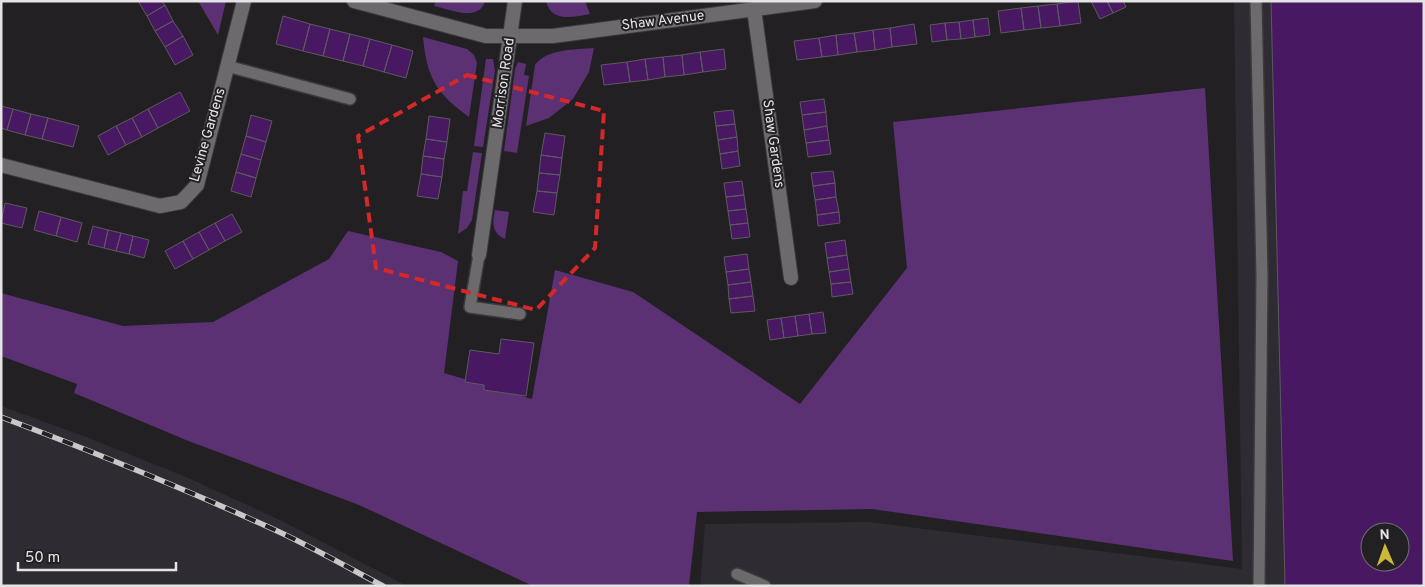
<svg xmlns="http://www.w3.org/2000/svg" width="1425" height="587" font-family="Overpass,sans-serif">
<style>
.built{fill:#2f2b32;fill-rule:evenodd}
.green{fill:#5b3174}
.building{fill:#481962;stroke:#5c5a5d;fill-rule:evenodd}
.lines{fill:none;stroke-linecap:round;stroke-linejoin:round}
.service-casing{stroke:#3b3a3c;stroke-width:14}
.minor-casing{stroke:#3b3a3c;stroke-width:16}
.service{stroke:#6c6a6d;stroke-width:11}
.minor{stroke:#6c6a6d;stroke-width:14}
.rail-casing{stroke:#c9c8c9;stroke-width:5.5}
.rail{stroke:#222023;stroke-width:4;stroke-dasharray:11;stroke-linecap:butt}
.marked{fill:none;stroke:#d62828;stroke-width:4;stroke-dasharray:10 6;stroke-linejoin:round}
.labels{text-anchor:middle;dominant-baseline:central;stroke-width:4;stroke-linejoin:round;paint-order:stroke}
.street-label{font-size:14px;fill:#e5e4e5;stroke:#222023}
</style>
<rect width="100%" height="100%" fill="#222023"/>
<!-- built -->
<path class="built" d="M1234,1H1424V586H700L705,524L869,522L1242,569ZM1370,532H1400V562H1370Z
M1,406L89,438L186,477L282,521L407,586H1Z"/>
<!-- green -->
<path class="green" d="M198,1H226L218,35Z
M436,1H485C479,23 449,9 434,6Z
M546,1H585L590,14C574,17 551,23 546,1Z
M423,37L467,49L474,55L477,63L469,117C436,93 427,78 423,37Z
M594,48L589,72L573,99L549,118L526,126L535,65C548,48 574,50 594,48Z
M486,59H493L495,71L483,147L474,146Z
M518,62L526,64L524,75L529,76L517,153L504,151L515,69Z
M1205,88L1233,561L872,509L697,512L689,586H533L359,505L186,440L74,393L77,384L1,356V293L123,326L213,322L329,259L348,231L441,252L458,261L444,373L532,399L555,270L633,292L800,404L907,268L893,122Z
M473,152L482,153L472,220L467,228L458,234L463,191H467Z
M495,210L509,212L505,239C492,233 492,223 495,210Z"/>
<!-- building -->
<path class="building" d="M138,1H162L165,5L147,16Z
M1078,1L1081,23L1060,26L1057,4Z
M1091,1H1107L1113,13L1100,19Z
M1107,1H1123L1126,7L1113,13Z
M1271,1H1424V586H1285ZM1370,532H1400V562H1370Z
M1057,4L1060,26L1041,28L1038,6Z
M165,5L173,21L155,31L147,16Z
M1038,6L1041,28L1024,30L1021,8Z
M1021,8L1024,30L1001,33L998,11Z
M283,16L310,24L303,51L276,44Z
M988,18L990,35L975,37L973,20Z
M973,20L975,37L961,39L959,22Z
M173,21L183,36L165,47L155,31Z
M959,22L961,39L947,40L945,23Z
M945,23L947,40L932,42L930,25Z
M310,24L330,29L323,56L303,51Z
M914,24L917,44L892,47L890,28Z
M890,28L892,47L875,50L873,30Z
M330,29L350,34L343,61L323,56Z
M873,30L875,50L857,52L854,33Z
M854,33L857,52L838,55L836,35Z
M350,34L370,39L363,66L343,61Z
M836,35L838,55L822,57L819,38Z
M183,36L193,55L175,65L165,47Z
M819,38L822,57L797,60L794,41Z
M370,39L392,45L384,72L363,66Z
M392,45L413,51L406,78L384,72Z
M724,49L726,69L703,72L700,52Z
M700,52L703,72L684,75L682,55Z
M682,55L684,75L665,77L663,57Z
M663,57L665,77L648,80L645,59Z
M645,59L648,80L630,82L627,62Z
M627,62L630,82L604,85L601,65Z
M180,92L190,111L158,128L148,109Z
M824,99L826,112L802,115L800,102Z
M1,106L13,109L7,130L1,128Z
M13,109L31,114L25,135L7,130Z
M148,109L158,128L142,137L132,118Z
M733,110L735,124L716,126L714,112Z
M826,112L827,126L804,130L802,115Z
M31,114L48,118L42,139L25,135Z
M251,115L272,121L266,142L246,136Z
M429,116L450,119L447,142L426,139Z
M48,118L79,126L73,147L42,139Z
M132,118L142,137L126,145L116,126Z
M735,124L737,137L718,140L716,126Z
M116,126L126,145L108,155L98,136Z
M827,126L829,140L806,143L804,130Z
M545,133L565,136L562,158L541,155Z
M246,136L266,142L261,160L241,154Z
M737,137L738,151L720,154L718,140Z
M426,139L447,142L444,159L423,156Z
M829,140L831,154L808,157L806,143Z
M738,151L740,166L722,169L720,154Z
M241,154L261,160L256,178L236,172Z
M541,155L562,158L560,175L539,173Z
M423,156L444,159L442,177L421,174Z
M833,171L835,183L813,186L811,173Z
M236,172L256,178L251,197L231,191Z
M539,173L560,175L557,193L537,191Z
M421,174L442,177L438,199L417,196Z
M742,181L744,195L726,197L724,183Z
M835,183L836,197L815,200L813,186Z
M537,191L557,193L554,215L533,212Z
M744,195L746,209L728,211L726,197Z
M836,197L839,212L817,215L815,200Z
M5,203L27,208L22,228L1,223Z
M746,209L748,223L730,225L728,211Z
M39,211L61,217L56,236L34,230Z
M839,212L840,223L818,226L817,215Z
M232,214L242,232L225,241L215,223Z
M61,217L82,223L77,242L56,236Z
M215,223L225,241L209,250L199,232Z
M748,223L750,237L732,239L730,225Z
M93,226L108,230L104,248L88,244Z
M108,230L121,233L116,251L104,248Z
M199,232L209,250L193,259L183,241Z
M121,233L133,236L129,254L116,251Z
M133,236L149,240L144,258L129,254Z
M845,240L847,255L827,258L825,243Z
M183,241L193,259L175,269L165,251Z
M747,254L749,269L726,272L724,257Z
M847,255L849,269L829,272L827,258Z
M749,269L751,282L728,285L726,272Z
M849,269L851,282L831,284L829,272Z
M751,282L753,296L729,299L728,285Z
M851,282L853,294L832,297L831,284Z
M753,296L755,311L731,313L729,299Z
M823,312L826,333L812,334L809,314Z
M809,314L812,334L798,336L795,316Z
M795,316L798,336L784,338L781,318Z
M781,318L784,338L770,340L767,320Z
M501,339L534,343L526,396L484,390V385L465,382L470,350L499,354Z"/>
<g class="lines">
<defs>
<path id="service" d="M1256,1L1262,275L1259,586
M227,66L350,99
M479,255L470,307L520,314
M737,574L765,586"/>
<path id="minor" d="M354,1L486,36H553L815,1
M754,9L791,278
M1,165L160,206L181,202L197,185L244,1
M479,255L515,1"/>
</defs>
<!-- service casing -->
<use href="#service" class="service-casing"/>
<!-- minor casing -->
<use href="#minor" class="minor-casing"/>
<!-- service -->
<use href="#service" class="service"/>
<!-- minor -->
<use href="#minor" class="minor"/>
<defs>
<path id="rail" d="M1,417C94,452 185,489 275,530C312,547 347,567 383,586"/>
</defs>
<!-- rail casing -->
<use href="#rail" class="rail-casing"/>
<!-- rail -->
<use href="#rail" class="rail"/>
</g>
<!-- marked area -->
<path class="marked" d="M467,75L604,111L595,248L536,310L376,268L358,136Z"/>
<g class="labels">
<!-- street labels -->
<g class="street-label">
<text transform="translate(663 21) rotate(-7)">Shaw Avenue</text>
<text transform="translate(504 83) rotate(-82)">Morrison Road</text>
<text transform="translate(208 135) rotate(-74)">Levine Gardens</text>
<text transform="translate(773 144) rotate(82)">Shaw Gardens</text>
</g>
</g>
<!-- border -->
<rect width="1425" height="587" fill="none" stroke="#e5e4e5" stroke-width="5"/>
<!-- north arrow -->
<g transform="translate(1385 547) rotate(358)"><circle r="24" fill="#222023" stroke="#706e71"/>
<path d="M0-4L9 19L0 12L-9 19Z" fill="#ccb939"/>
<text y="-8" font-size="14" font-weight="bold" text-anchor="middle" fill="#e5e4e5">N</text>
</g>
<!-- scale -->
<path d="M18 562v8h158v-8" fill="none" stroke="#e5e4e5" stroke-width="2.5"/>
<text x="25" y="562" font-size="15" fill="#e5e4e5" stroke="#222023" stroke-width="4" paint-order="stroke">50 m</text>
</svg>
